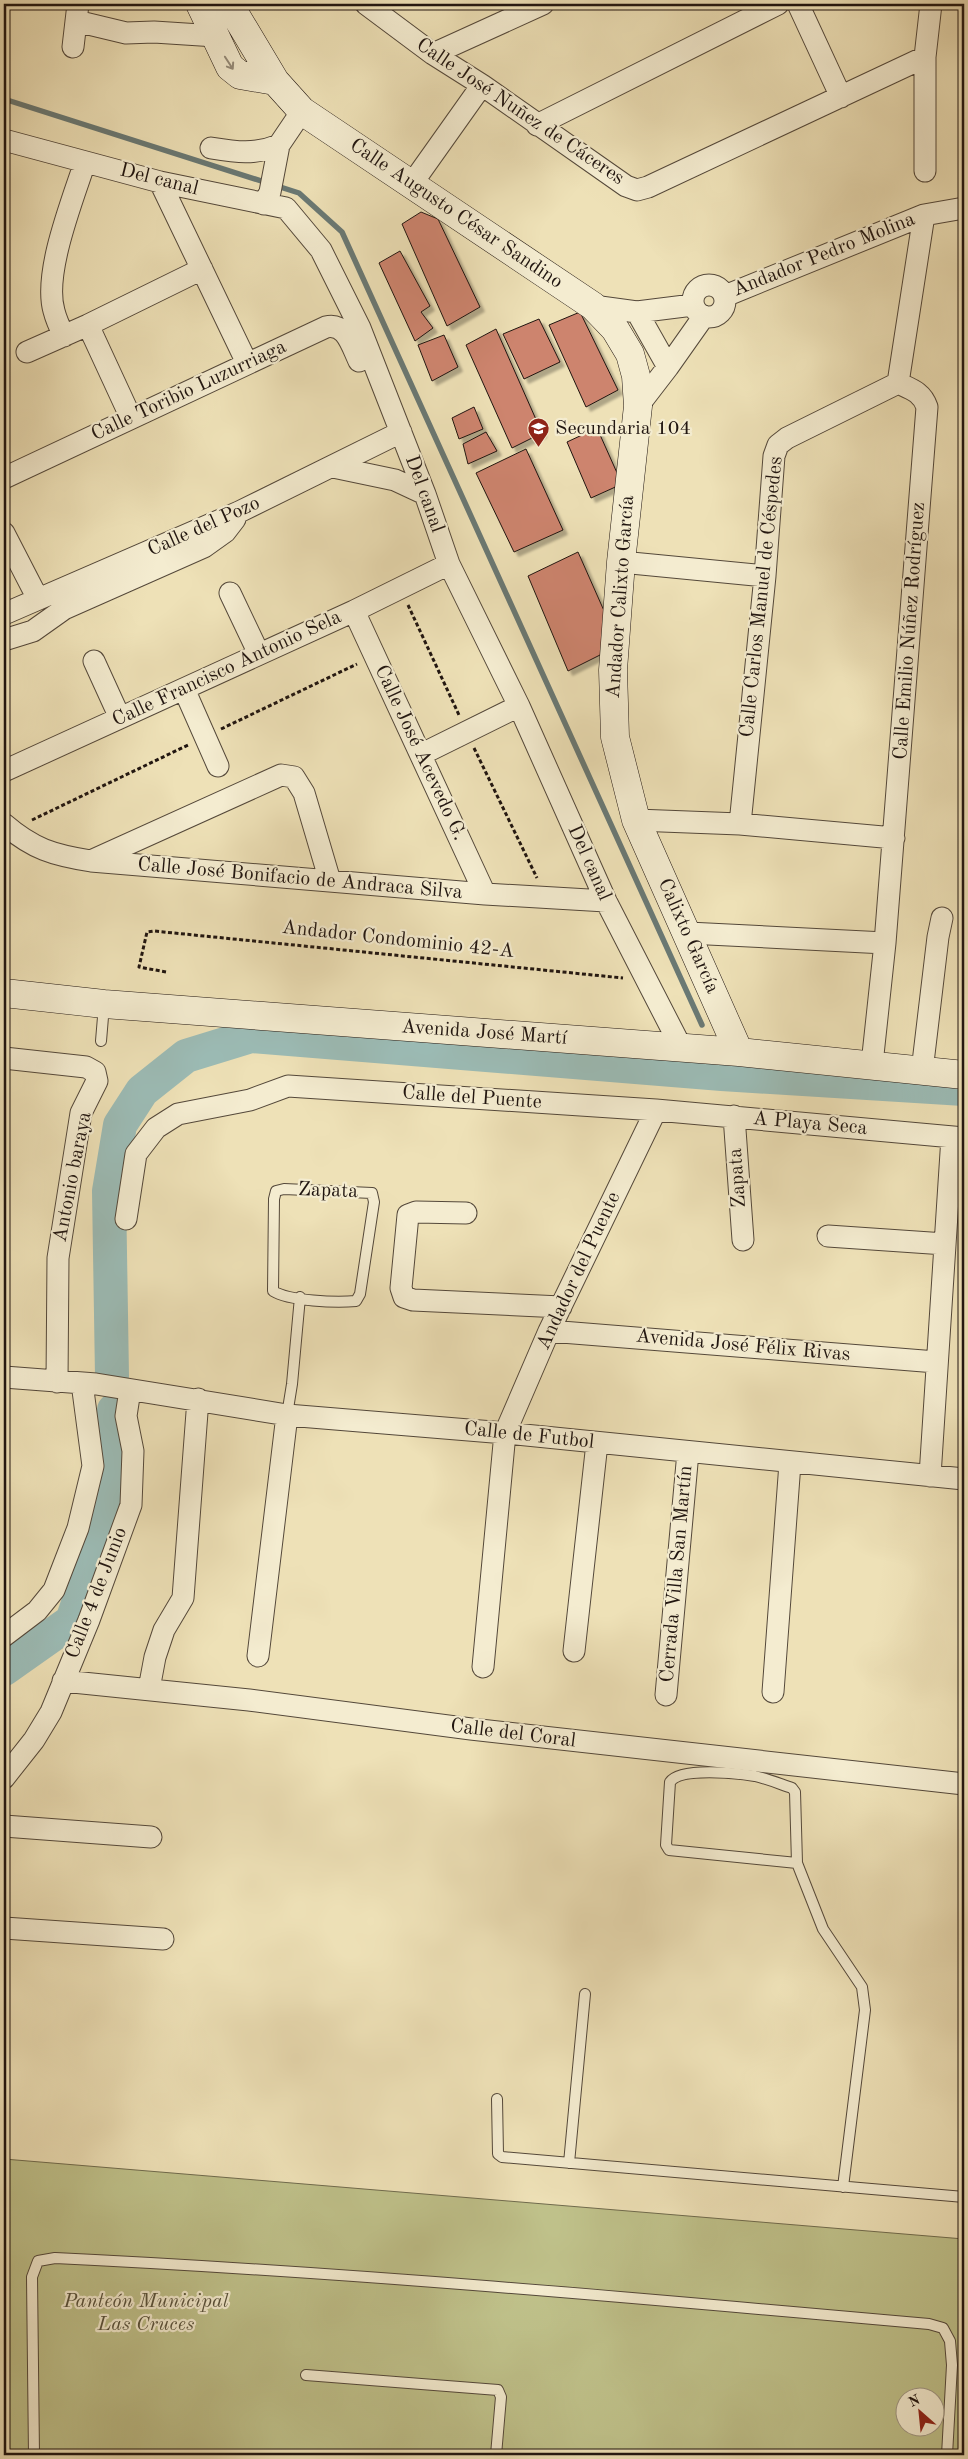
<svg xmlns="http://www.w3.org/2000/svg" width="968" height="2459" font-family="'Old Standard TT',serif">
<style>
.green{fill:#bfc18a;stroke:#706b4d;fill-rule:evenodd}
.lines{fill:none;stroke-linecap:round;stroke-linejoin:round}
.stream{stroke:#6a7974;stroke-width:5.5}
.river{stroke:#9cbcb6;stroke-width:34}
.building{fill:#cd846e;stroke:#201510;filter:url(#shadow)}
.lane-casing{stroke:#54483a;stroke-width:12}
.street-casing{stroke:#54483a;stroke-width:23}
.secondary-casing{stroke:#201510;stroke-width:29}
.path{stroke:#201510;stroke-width:3;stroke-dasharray:4 2.5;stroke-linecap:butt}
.lane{stroke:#f4ecd0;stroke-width:10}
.street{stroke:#f4ecd0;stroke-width:21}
.secondary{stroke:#f4ecd0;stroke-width:28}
.oneway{stroke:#958b7a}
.labels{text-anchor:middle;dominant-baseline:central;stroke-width:4.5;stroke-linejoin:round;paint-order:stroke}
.street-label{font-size:20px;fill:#201510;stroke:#f4ecd0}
.poi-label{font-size:20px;fill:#201510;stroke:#f4ecd0;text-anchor:start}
.park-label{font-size:20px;font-style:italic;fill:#58513b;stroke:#f4ecd0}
</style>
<defs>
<filter id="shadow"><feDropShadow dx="4.5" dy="4.5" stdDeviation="1" flood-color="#0004"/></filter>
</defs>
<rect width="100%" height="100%" fill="#eee1b7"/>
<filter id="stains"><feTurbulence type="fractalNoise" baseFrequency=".004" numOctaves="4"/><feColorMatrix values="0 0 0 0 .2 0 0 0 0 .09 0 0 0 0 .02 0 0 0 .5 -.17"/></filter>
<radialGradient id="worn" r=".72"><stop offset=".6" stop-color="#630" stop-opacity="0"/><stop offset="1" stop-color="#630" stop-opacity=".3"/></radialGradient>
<!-- green -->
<path class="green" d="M4,2159L964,2239V2455H4ZM906,2396H936V2426H906Z"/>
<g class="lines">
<!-- stream -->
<path class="stream" d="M4,99L299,193L342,232L702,1025
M720,1069L722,1074"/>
<!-- river -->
<path class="river" d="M112,1376L109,1191L120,1125L142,1091L186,1056L251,1036L722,1074L964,1089
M4,1669L72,1621L103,1530L114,1410"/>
</g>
<!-- building -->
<path class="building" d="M421,212L438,219L480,307L447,326L402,224Z
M400,251L430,306L421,312L433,328L415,341L379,263Z
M580,312L618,390L586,407L549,325Z
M539,319L560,362L524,379L503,334Z
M496,329L542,433L512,448L466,345Z
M444,335L458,367L432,381L418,345Z
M474,407L483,429L459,439L452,418Z
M597,428L622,484L591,498L567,442Z
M486,432L497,451L468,464L463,444Z
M526,449L563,530L514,552L476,473Z
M578,552L605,613L602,654L568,671L528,576Z"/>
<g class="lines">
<defs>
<path id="lane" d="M101,1041L104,1005
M284,1189L372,1193L374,1202L360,1294L356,1301C336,1303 289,1301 273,1291L274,1199L276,1191Z
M287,1415L292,1384L300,1297
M797,1863L669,1850L666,1845L670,1782C680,1767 737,1773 755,1776C768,1779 780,1784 792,1788L795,1792L797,1863L823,1929L862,1987L865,2010L843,2187
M497,2099L498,2154L502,2157L964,2197
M569,2163L585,1994
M306,2375L498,2390L501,2397L496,2455
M34,2455L32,2277L38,2261L55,2258C347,2272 638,2298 929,2324L943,2328L950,2341L952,2365L947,2455"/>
<path id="street" d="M366,4L433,54L482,85L626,186L637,190L648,187L925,57
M798,4L841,97
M76,21L126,33L154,32L216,36
M73,47L78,4
M433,54L543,4
M537,125L778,4
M4,140L160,182L286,208L321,250L360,328L425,494L449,564L519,706L606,901L681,1047
M211,148C236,152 255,155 279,145
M925,171V57L931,4
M160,182L247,363
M411,185L482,85
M264,204L270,192L279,145L302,111
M693 301a16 16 0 1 1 32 0a16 16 0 1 1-32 0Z
M725,296L924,215L964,208
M593,306L637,312L693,305
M637,312L668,367
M88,325L131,418
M64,336C60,328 56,319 54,311C43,273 73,199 85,162
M27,352L88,325L202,269
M898,383L924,215
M638,406L668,367L704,316
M333,467L395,480L425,494
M4,478L326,327C346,322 352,347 359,361
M4,533L38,599
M621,562L765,576
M230,593L259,654
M354,611L485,894
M4,614L239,512L401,432
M4,640L33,631L64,609L204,547L225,532L235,519
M94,661L120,718
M184,689L218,766
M422,754L519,706
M4,771L354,611L449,564
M636,820L740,824L894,838
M4,824C33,849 53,855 91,861L485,894L606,901
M740,824L765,576L774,456L778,445L787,438L898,383
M93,860L281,775L294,777L304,793L330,881
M688,933L885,943
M4,1058L86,1067L95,1072L97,1081L81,1113L58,1258L57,1382
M872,1064L885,943L927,407C922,392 911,389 898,383
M922,1071L938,937L942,918
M734,1116L743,1240
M466,1213L416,1212L408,1215L401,1288L404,1297L413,1300L561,1307
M126,1219L136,1154L156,1128L178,1114L250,1100L288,1086L656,1110L964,1138
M828,1236L945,1244
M549,1331L936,1362
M4,1377L96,1384L287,1415L505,1433L964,1479
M930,1476L952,1137
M4,1636L37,1611L54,1590L78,1528L93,1466L82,1383
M574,1651L597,1443
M258,1656L287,1415
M483,1667L505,1433L549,1331L656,1110
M63,1681L249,1700L471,1729L964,1784
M149,1689L155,1657L164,1630L183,1598L198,1399
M773,1692L790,1463
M666,1695L688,1452
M4,1778L34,1740L51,1712L89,1620L131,1505L133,1451L126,1416L130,1390
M4,1826L151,1837
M4,1928L163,1939"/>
<path id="secondary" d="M200,4L230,67L240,75L275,81
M229,4L275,81L302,111L593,306L615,329L630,354L636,376L638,406L621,562L613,670L615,737L636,820L739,1052
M4,993L104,1004L739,1052L964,1075"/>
</defs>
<!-- lane casing -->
<use href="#lane" class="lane-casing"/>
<!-- street casing -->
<use href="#street" class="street-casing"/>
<!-- secondary casing -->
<use href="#secondary" class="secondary-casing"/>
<!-- path -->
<path class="path" d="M408,605L459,715
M221,729L357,664
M474,748L537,878
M32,820L188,745
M166,972L139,967L147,932L154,931L623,978"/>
<!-- lane -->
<use href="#lane" class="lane"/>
<!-- street -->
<use href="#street" class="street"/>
<!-- secondary -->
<use href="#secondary" class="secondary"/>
</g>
<!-- one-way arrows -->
<defs><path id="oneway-shaft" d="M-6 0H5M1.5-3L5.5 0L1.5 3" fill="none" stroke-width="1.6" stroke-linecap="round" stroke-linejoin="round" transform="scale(1.25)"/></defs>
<use class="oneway" href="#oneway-shaft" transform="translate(229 63) rotate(57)"/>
<!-- icons -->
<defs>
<symbol id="school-pin" viewBox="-11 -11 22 30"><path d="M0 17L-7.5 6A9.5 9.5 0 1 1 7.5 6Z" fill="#8f2418" stroke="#f4ecd0"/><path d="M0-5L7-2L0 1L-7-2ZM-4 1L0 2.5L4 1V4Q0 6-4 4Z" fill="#fff"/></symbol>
</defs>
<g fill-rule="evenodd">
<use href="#school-pin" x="526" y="416" width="25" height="34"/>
</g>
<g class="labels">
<!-- street labels -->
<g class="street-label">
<text transform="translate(520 112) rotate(34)">Calle José Nuñez de Cáceres</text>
<text transform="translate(159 180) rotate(14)">Del canal</text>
<text transform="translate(456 214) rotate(34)">Calle Augusto César Sandino</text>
<text transform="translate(824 255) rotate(-22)">Andador Pedro Molina</text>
<text transform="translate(189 391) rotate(-25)">Calle Toribio Luzurriaga</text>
<text transform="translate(424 494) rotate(70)">Del canal</text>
<text transform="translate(204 527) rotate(-24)">Calle del Pozo</text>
<text transform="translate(621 597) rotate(-86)">Andador Calixto García</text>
<text transform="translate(762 597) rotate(-84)">Calle Carlos Manuel de Céspedes</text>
<text transform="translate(910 631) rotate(-86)">Calle Emilio Núñez Rodríguez</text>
<text transform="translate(227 669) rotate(-25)">Calle Francisco Antonio Sela</text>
<text transform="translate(420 753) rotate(65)">Calle José Acevedo G.</text>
<text transform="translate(589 863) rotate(66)">Del canal</text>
<text transform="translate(300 879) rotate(5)">Calle José Bonifacio de Andraca Silva</text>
<text transform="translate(688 936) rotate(66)">Calixto García</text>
<text transform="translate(398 940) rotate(6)">Andador Condominio 42-A</text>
<text transform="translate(484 1033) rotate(4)">Avenida José Martí</text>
<text transform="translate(472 1098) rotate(4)">Calle del Puente</text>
<text transform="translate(810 1124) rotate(5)">A Playa Seca</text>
<text transform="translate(73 1177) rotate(-79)">Antonio baraya</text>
<text transform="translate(738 1178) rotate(-94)">Zapata</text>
<text transform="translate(328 1191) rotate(2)">Zapata</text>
<text transform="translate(579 1271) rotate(-65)">Andador del Puente</text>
<text transform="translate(743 1346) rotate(5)">Avenida José Félix Rivas</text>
<text transform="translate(529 1436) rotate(6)">Calle de Futbol</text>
<text transform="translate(677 1574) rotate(-85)">Cerrada Villa San Martín</text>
<text transform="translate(97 1593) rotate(-69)">Calle 4 de Junio</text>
<text transform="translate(513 1734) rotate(7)">Calle del Coral</text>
</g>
<!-- poi labels -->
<g class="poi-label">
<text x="555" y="429">Secundaria 104</text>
</g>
<!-- park labels -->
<g class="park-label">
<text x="146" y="2302">Panteón Municipal<tspan x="146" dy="23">Las Cruces</tspan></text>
</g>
</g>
<!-- margin -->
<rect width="968" height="2459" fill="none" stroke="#eee1b7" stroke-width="20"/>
<rect x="5" y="5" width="958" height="2449" fill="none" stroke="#201510" stroke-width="2.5"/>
<rect x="10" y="10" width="948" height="2439" fill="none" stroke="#201510"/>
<!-- north arrow -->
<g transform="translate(920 2412) rotate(333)"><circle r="24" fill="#f4ecd0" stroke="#9f9683"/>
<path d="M0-4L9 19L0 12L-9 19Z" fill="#8f2418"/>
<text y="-8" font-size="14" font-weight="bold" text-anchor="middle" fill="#201510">N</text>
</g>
<rect width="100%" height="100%" filter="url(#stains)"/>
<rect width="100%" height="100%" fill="url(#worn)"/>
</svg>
